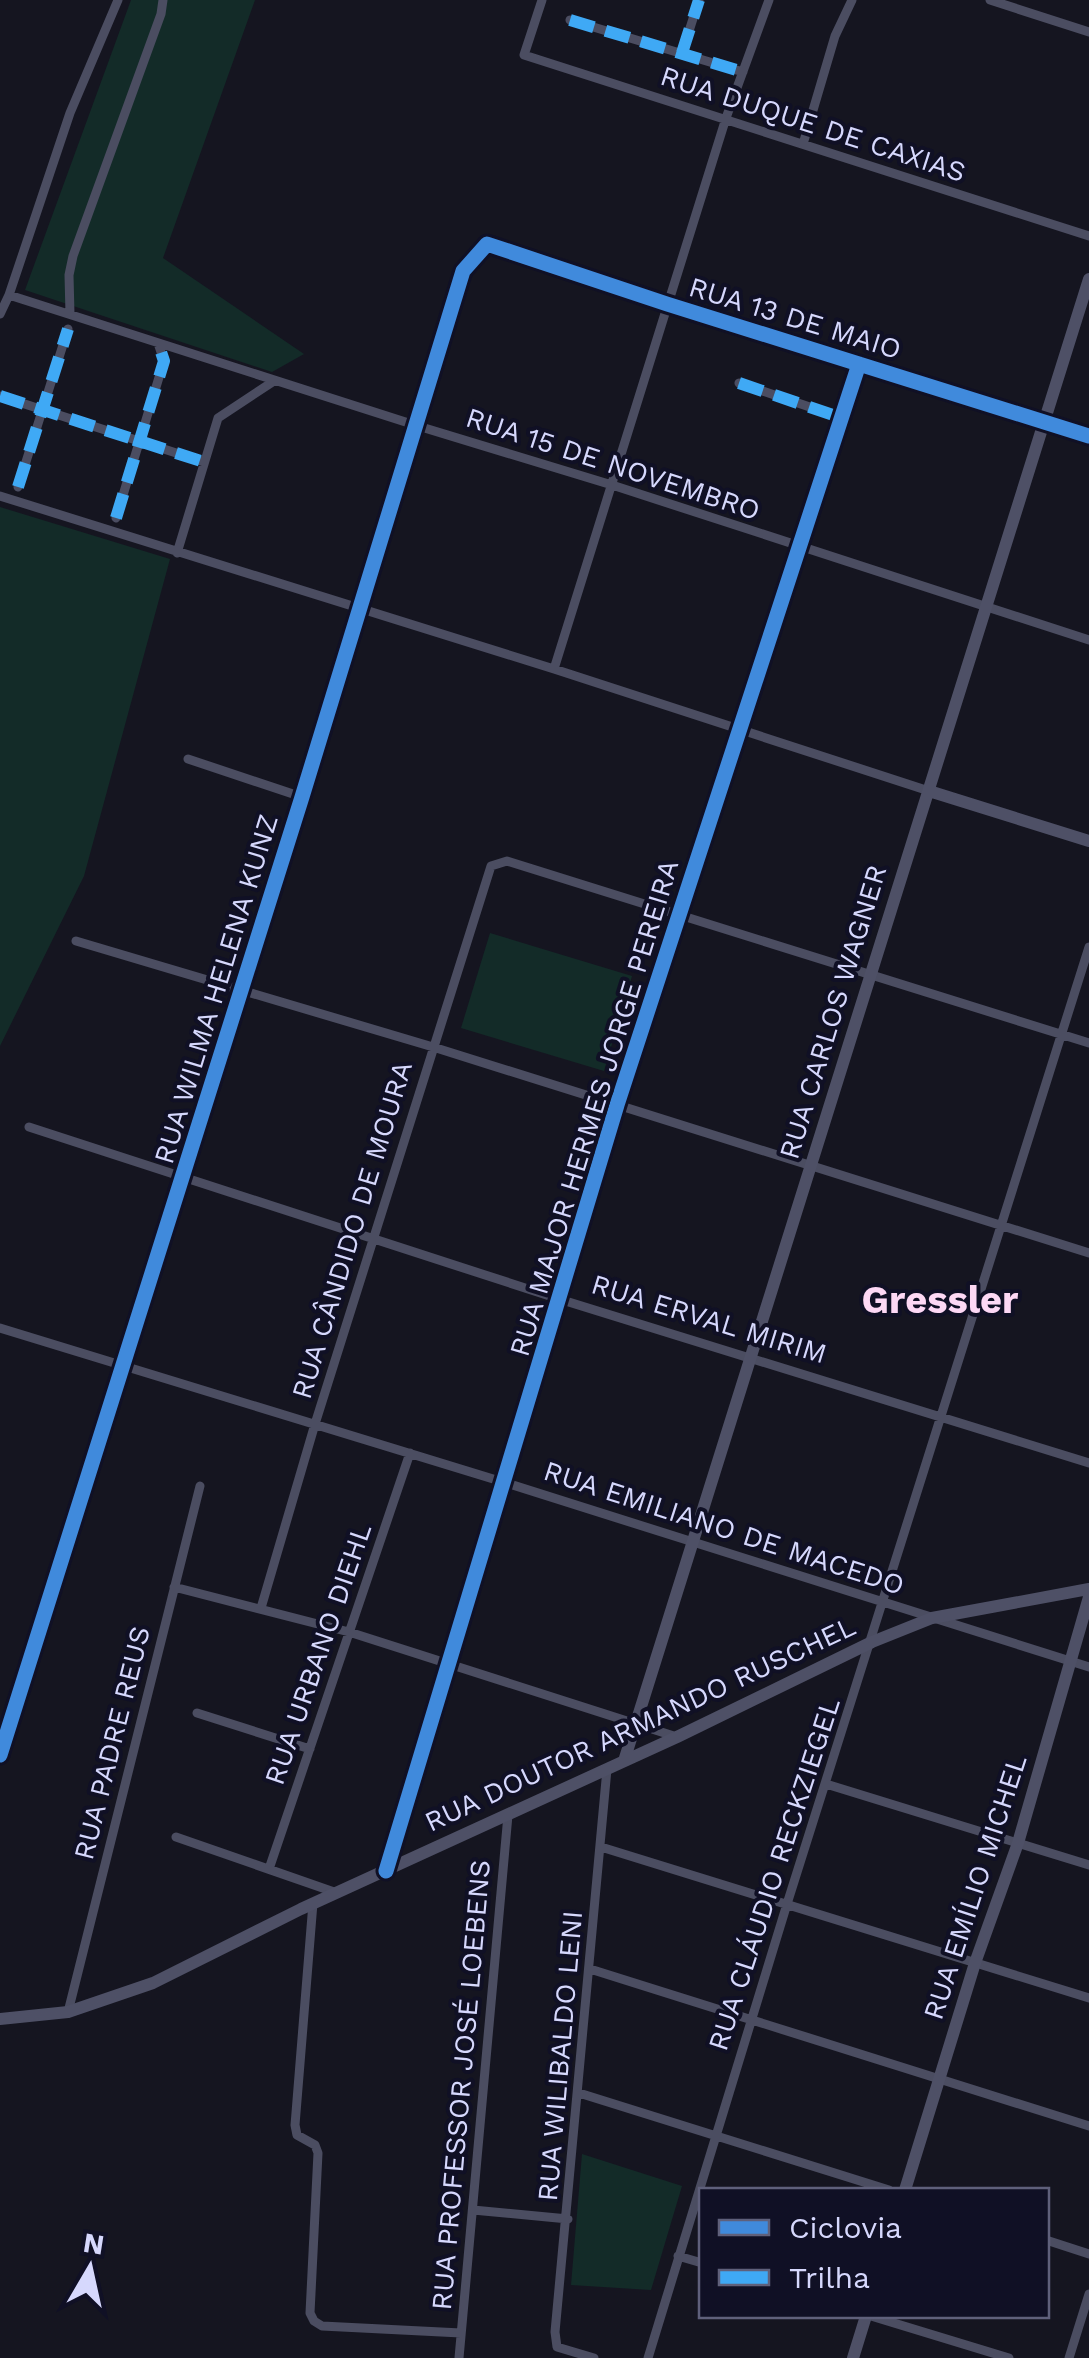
<svg xmlns="http://www.w3.org/2000/svg" width="1089" height="2358" font-family="'Work Sans',sans-serif">
<style>
.green{fill:#132b28}
.lines{fill:none;stroke-linecap:round;stroke-linejoin:round}
.street{stroke:#4b4d61;stroke-width:9}
.secondary{stroke:#4e5066;stroke-width:12}
.quiet{stroke:#3fa9f5;stroke-width:12;stroke-dasharray:25 12;stroke-linecap:butt}
.cycleway-casing{stroke:#101025;stroke-width:21}
.cycleway{stroke:#408adc;stroke-width:15}
.labels{text-anchor:middle;dominant-baseline:central;stroke-width:8;stroke-linejoin:round;paint-order:stroke}
.street-label{font-size:28px;fill:#d6d8fd;stroke:#101025}
.district-label{font-size:38px;font-weight:bold;fill:#fdd8f5;stroke:#101025}
</style>
<rect width="100%" height="100%" fill="#151520"/>
<!-- green -->
<path class="green" d="M131,0H255L163,258L304,354L272,372L25,290Z
M0,507L170,559L84,876L0,1046Z
M490,933L632,976L604,1071L461,1028Z
M582,2154L682,2186L651,2290L571,2285Z"/>
<g class="lines">
<!-- street -->
<path class="street" d="M542,0L524,55L1089,236
M990,0L1089,32
M570,20L743,72
M682,53L699,0
M803,144L835,36L852,0
M9,295L418,426L612,485L1089,640
M0,314L9,295L70,113L118,0
M70,314L69,275L73,256L161,14L163,0
M739,383L842,418
M0,396L204,462
M18,487L68,329
M0,496L554,669L929,791
M116,518L164,361L158,343
M177,553L218,418L274,381
M554,669L726,118L769,0
M188,759L302,797
M76,941L433,1047L1089,1253
M29,1127L559,1299L1089,1463
M0,1328L503,1482L1089,1667
M174,1587L349,1632L677,1737
M261,1608L315,1424L491,866L507,861L1089,1043
M197,1713L310,1749
M0,1755L302,797L463,271L487,244L667,304L1089,436
M826,1784L1089,1865
M176,1837L337,1893
M601,1847L1089,1998
M269,1869L410,1453
M386,1871L617,1105L859,364
M313,1903L295,2125L297,2135L315,2145L318,2153L310,2313L314,2321L322,2326L461,2333
M590,1969L1089,2126
M68,2012L200,1486
M579,2093L889,2190
M473,2210L568,2219
M1046,2240L1089,2254
M678,2256L702,2263
M871,2316L1009,2358
M459,2358L508,1815
M594,2358L557,2347L555,2332L607,1769
M648,2358L787,1904L1089,947
M1069,2358L1089,2294"/>
<!-- secondary -->
<path class="secondary" d="M929,791L1089,841
M624,1761L1089,279
M0,2019L68,2012L153,1983L301,1909L677,1737L872,1642L932,1618L1089,1589
M905,2190L975,1963L1018,1843L1089,1597
M853,2358L866,2316"/>
<!-- quiet -->
<path class="quiet" d="M570,20L743,72
M682,53L699,0
M739,383L842,418
M0,396L204,462
M18,487L68,329
M116,518L164,361L158,343"/>
<defs>
<path id="cycleway" d="M0,1755L302,797L463,271L487,244L667,304L1089,436
M386,1871L617,1105L859,364"/>
</defs>
<!-- cycleway casing -->
<use href="#cycleway" class="cycleway-casing"/>
<!-- cycleway -->
<use href="#cycleway" class="cycleway"/>
</g>
<g class="labels">
<!-- street labels -->
<g class="street-label">
<text transform="translate(813 124) rotate(18)">RUA DUQUE DE CAXIAS</text>
<text transform="translate(795 318) rotate(17)">RUA 13 DE MAIO</text>
<text transform="translate(613 464) rotate(18)">RUA 15 DE NOVEMBRO</text>
<text transform="translate(216 989) rotate(-73)">RUA WILMA HELENA KUNZ</text>
<text transform="translate(833 1012) rotate(-73)">RUA CARLOS WAGNER</text>
<text transform="translate(594 1108) rotate(-73)">RUA MAJOR HERMES JORGE PEREIRA</text>
<text transform="translate(352 1230) rotate(-73)">RUA CÂNDIDO DE MOURA</text>
<text transform="translate(709 1319) rotate(17)">RUA ERVAL MIRIM</text>
<text transform="translate(724 1528) rotate(18)">RUA EMILIANO DE MACEDO</text>
<text transform="translate(318 1654) rotate(-71)">RUA URBANO DIEHL</text>
<text transform="translate(640 1724) rotate(-25)">RUA DOUTOR ARMANDO RUSCHEL</text>
<text transform="translate(112 1743) rotate(-76)">RUA PADRE REUS</text>
<text transform="translate(774 1874) rotate(-72)">RUA CLÁUDIO RECKZIEGEL</text>
<text transform="translate(975 1887) rotate(-72)">RUA EMÍLIO MICHEL</text>
<text transform="translate(560 2056) rotate(-85)">RUA WILIBALDO LENI</text>
<text transform="translate(461 2085) rotate(-85)">RUA PROFESSOR JOSÉ LOEBENS</text>
</g>
<!-- district labels -->
<g class="district-label">
<text x="940" y="1300">Gressler</text>
</g>
</g>
<!-- legend -->
<rect x="699" y="2188" width="350" height="130" fill="#101025" stroke="#5f607b" stroke-width="2.5"/>
<rect x="719" y="2220" width="50" height="15" fill="#408adc" stroke="#5f607b" stroke-width="2.5"/>
<text x="789" y="2238" font-size="30" fill="#d6d8fd">Ciclovia</text>
<rect x="719" y="2270" width="50" height="15" fill="#3fa9f5" stroke="#5f607b" stroke-width="2.5"/>
<text x="789" y="2288" font-size="30" fill="#d6d8fd">Trilha</text>
<!-- north arrow -->
<g transform="translate(90 2268) rotate(9)" stroke="#101025" stroke-width="8" paint-order="stroke">
<path d="M0-8L18 38L0 25L-18 38Z" fill="#d6d8fd"/>
<text y="-15" font-size="28" font-weight="bold" text-anchor="middle" fill="#d6d8fd">N</text>
</g>
</svg>
